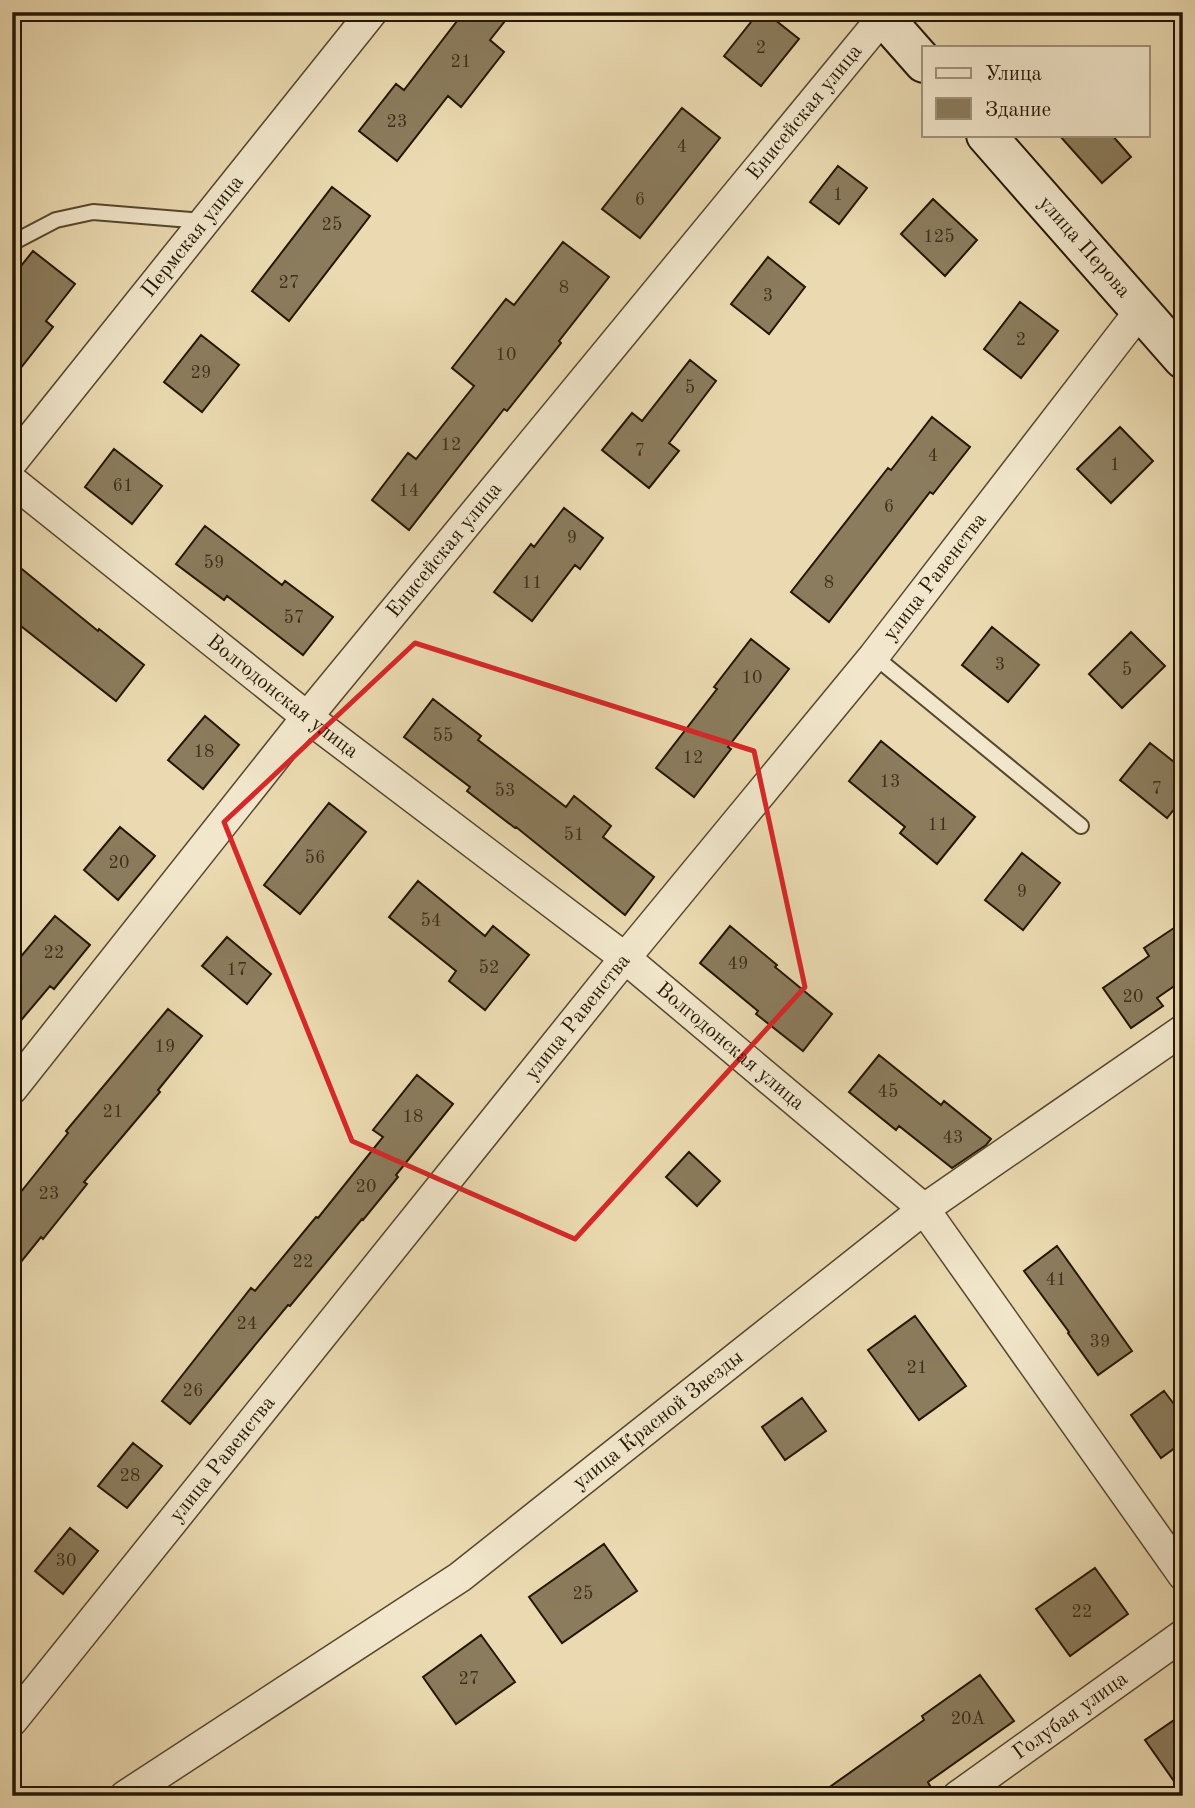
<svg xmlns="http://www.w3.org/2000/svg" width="1195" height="1808" font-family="'Old Standard TT',serif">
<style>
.building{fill:#8b7c5d;stroke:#241603;stroke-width:2}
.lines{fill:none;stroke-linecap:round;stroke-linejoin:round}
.service-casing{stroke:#56472e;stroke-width:18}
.minor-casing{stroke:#56472e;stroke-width:33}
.secondary-casing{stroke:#241603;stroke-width:42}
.service{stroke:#f2e7cc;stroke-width:14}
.minor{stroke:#f2e7cc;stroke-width:30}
.secondary{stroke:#f2e7cc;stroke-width:38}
.marked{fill:none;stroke:#d62828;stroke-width:5;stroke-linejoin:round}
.labels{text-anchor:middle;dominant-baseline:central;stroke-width:7;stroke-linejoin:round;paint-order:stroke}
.number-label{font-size:18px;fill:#3e301a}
.street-label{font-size:21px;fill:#241603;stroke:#f2e7cc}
</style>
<rect width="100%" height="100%" fill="#ebdab1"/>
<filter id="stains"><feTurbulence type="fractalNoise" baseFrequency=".00286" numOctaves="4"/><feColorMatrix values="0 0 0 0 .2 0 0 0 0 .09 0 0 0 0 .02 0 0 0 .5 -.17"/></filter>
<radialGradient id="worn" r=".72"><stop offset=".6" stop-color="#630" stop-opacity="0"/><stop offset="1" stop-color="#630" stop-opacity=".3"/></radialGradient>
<!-- building -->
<path class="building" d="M464,12H512L490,40L504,52L461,107L448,96L397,161L359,131L396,84L404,90Z
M759,12H765L799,39L761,86L724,56Z
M682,108L720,138L640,238L602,209Z
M1059,135H1112L1131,157L1102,183Z
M838,166L867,188L839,224L810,202Z
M332,187L370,216L289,321L252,291Z
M933,199L977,240L945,276L901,234Z
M563,242L609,277L559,341L561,343L507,411L504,409L409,530L372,500L408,453L416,459L474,386L452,368L506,299L514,305Z
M33,251L75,284L46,321L53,327L12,379V277Z
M768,257L805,287L769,334L731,304Z
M1020,302L1058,331L1021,378L984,349Z
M201,335L239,365L202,412L164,382Z
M690,360L716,381L669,443L679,451L649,488L602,450L632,413L642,421Z
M932,417L970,447L933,494L930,492L829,622L791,592L888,468L891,470Z
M1120,427L1153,461L1111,503L1077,469Z
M114,449L162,486L132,524L85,487Z
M564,508L603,538L580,569L575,565L532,621L494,592L531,544L534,547Z
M205,526L282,585L285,581L333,617L303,655L227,596L224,600L176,564Z
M12,561L98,631L99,629L144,665L116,701L12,619Z
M992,627L1039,665L1008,702L962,665Z
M1131,632L1165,666L1122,708L1089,674Z
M751,639L789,669L728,747L731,749L694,797L656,768L717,689L714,687Z
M433,699L481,736L478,740L566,807L574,796L611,826L603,837L654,877L625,915L516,827L515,828L467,791L470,787L404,737Z
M205,716L239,745L203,789L168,760Z
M881,741L975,817L937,864L900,833L905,827L849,781Z
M1150,743L1183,769V798L1167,818L1120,780Z
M329,803L366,832L300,914L264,885Z
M120,827L155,856L118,900L84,870Z
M1022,853L1060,883L1023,930L985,900Z
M418,881L485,936L493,926L529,955L485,1010L449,981L456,971L389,917Z
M55,916L90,945L54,989L50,986L12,1031V967Z
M1183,922V980L1157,998L1163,1006L1131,1028L1103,988L1149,956L1144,948Z
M730,926L777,965L775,967L832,1014L803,1051L756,1014L758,1011L700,963Z
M227,937L271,974L247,1004L202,966Z
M168,1009L202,1036L158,1090L160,1092L84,1182L87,1184L43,1239L41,1237L12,1273V1203L68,1133L66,1131Z
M879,1055L941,1105L944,1101L991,1139L986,1145L952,1168L899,1126L896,1130L849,1092Z
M417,1075L453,1104L396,1175L398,1177L363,1220L362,1219L290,1306L288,1305L190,1424L162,1401L251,1288L255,1291L316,1217L318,1218L383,1137L373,1130Z
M689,1152L720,1181L697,1206L666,1177Z
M1057,1246L1132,1351L1098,1375L1068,1333L1069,1332L1024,1271Z
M915,1316L966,1386L919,1420L868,1350Z
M1164,1391L1183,1416V1442L1161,1458L1131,1415Z
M802,1398L826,1431L785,1460L762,1427Z
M133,1443L162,1466L127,1508L98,1486Z
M70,1528L98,1551L63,1594L35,1571Z
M604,1544L637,1591L562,1643L529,1597Z
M1095,1568L1128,1614L1070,1656L1036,1609Z
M481,1635L515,1682L456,1724L423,1677Z
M980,1675L1014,1721L928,1782L930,1786L916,1796H817L924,1720L922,1716Z
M1183,1714V1794L1145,1740Z"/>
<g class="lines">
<defs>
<path id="service" d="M12,243L56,220L93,212L203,221
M874,656L1081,826"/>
<g id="minor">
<path id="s1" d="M12,462L372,12"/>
<path id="s2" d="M12,481L307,717L625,958L924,1209L1183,1575"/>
<path id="s3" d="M12,1089L307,717L883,17"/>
<path id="s4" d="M12,1721L625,958L874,656L1140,311"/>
<path id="s5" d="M125,1796L460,1577L924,1209L1183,1030"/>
<path id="s6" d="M958,1796L1183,1635"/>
</g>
<g id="secondary">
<path d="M879,12L924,63"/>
<path id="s7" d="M986,135L1183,359"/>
</g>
</defs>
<!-- service casing -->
<use href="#service" class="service-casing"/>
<!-- minor casing -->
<use href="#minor" class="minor-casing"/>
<!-- secondary casing -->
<use href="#secondary" class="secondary-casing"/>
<!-- service -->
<use href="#service" class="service"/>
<!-- minor -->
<use href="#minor" class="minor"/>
<!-- secondary -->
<use href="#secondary" class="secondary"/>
</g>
<!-- marked area -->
<path class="marked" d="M415,643L754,751L805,987L575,1239L352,1141L224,822Z"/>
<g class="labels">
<!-- number labels -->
<g class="number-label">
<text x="761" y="48">2</text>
<text x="461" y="62">21</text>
<text x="397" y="122">23</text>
<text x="682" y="147">4</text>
<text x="838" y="195">1</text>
<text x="640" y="200">6</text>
<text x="332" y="225">25</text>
<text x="939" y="237">125</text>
<text x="289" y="283">27</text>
<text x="564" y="288">8</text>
<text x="768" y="296">3</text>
<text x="1021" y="340">2</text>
<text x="506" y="355">10</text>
<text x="201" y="373">29</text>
<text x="690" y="388">5</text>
<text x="451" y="445">12</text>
<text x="640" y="451">7</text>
<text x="933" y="456">4</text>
<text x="1115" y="465">1</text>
<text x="123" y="486">61</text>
<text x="409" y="491">14</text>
<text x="889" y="507">6</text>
<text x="572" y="538">9</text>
<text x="214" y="563">59</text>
<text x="532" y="583">11</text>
<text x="829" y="583">8</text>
<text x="294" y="618">57</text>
<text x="1000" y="665">3</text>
<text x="1127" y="670">5</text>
<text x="752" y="678">10</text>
<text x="443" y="736">55</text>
<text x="204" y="752">18</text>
<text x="693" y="758">12</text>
<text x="890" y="782">13</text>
<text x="1157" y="789">7</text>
<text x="505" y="791">53</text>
<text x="938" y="825">11</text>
<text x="574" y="835">51</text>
<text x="315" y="858">56</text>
<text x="119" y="863">20</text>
<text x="1022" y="892">9</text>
<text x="431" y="921">54</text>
<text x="54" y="953">22</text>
<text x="738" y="964">49</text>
<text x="489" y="968">52</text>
<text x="237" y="970">17</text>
<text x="1133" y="997">20</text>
<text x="165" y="1047">19</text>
<text x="888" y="1092">45</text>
<text x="113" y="1112">21</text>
<text x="413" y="1117">18</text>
<text x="953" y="1138">43</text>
<text x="366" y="1187">20</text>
<text x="49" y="1194">23</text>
<text x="303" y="1262">22</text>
<text x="1056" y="1280">41</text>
<text x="247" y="1324">24</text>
<text x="1100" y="1342">39</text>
<text x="917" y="1368">21</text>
<text x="193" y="1391">26</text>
<text x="130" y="1476">28</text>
<text x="66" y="1561">30</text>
<text x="583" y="1594">25</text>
<text x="1082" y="1612">22</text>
<text x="469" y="1679">27</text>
<text x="968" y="1719">20А</text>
</g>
<!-- street labels -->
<g class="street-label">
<text stroke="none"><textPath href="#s3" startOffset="1258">Енисейская улица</textPath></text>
<text stroke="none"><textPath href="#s1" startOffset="289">Пермская улица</textPath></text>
<text stroke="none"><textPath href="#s7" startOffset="149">улица Перова</textPath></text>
<text stroke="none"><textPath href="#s3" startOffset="691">Енисейская улица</textPath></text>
<text stroke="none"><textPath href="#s4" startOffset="1470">улица Равенства</textPath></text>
<text stroke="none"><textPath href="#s2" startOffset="346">Волгодонская улица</textPath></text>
<text stroke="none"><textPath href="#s4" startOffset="903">улица Равенства</textPath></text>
<text stroke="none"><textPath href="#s2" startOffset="914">Волгодонская улица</textPath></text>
<text stroke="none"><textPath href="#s5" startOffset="653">улица Красной Звезды</textPath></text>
<text stroke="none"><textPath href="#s4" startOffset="336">улица Равенства</textPath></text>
<text stroke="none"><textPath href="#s6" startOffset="138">Голубая улица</textPath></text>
</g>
</g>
<!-- margin -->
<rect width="1195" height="1808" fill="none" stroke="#ebdab1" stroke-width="42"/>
<rect x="14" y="14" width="1167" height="1780" fill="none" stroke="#241603" stroke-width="3.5"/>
<rect x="21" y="21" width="1153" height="1766" fill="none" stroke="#241603" stroke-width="2"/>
<!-- legend -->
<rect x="922" y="46" width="228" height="91" fill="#f2e7cc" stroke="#a0937c" stroke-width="2"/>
<rect x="936" y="68" width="35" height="10" fill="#f2e7cc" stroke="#a0937c" stroke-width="2"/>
<text x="985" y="80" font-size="21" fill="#241603">Улица</text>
<rect x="936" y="98" width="35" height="21" fill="#8b7c5d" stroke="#a0937c" stroke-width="2"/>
<text x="985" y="116" font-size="21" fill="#241603">Здание</text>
<rect width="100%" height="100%" filter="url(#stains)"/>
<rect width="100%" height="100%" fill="url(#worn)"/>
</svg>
